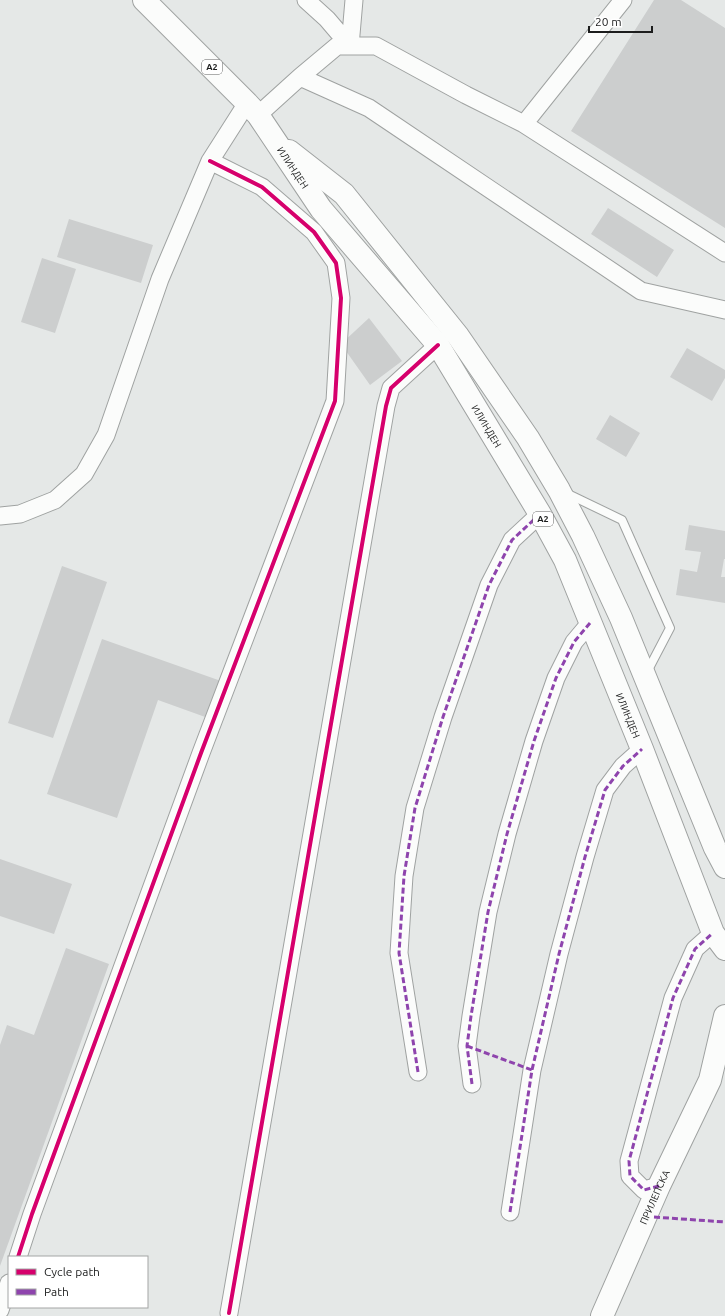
<svg xmlns="http://www.w3.org/2000/svg" width="725" height="1316" font-family="Ubuntu,sans-serif">
<style>
.building{fill:#cccece}
.lines{fill:none;stroke-linecap:round;stroke-linejoin:round}
.service-casing{stroke:#9fa2a1;stroke-width:10}
.minor-casing{stroke:#9fa2a1;stroke-width:19}
.secondary-casing{stroke:#9fa2a1;stroke-width:24}
.primary-casing{stroke:#9fa2a1;stroke-width:24}
.service{stroke:#fbfcfb;stroke-width:8}
.minor{stroke:#fbfcfb;stroke-width:17}
.secondary{stroke:#fbfcfb;stroke-width:22}
.primary{stroke:#fbfcfb;stroke-width:22}
.quiet{stroke:#8e44ad;stroke-width:3;stroke-dasharray:6 3;stroke-linecap:butt}
.cycleway-casing{stroke:#fff;stroke-width:6}
.cycleway{stroke:#d6006c;stroke-width:4}
.labels{text-anchor:middle;dominant-baseline:central;stroke-width:3.5;stroke-linejoin:round;paint-order:stroke}
.shield{fill:#fff;stroke:#606161;stroke-width:1}
.shield-label{font-size:9px;font-weight:bold;fill:#1c1d1d}
.street-label{font-size:10px;fill:#1c1d1d;stroke:#fff}
</style>
<rect width="100%" height="100%" fill="#e5e8e7"/>
<!-- building -->
<path class="building" d="M654,0H681L725,28V228L571,131Z
M608,208L674,250L657,277L591,234Z
M69,219L153,245L141,283L57,257Z
M42,258L76,269L55,333L21,322Z
M369,318L402,361L370,385L341,344Z
M687,348L725,370V378L712,401L670,377Z
M610,415L640,433L626,457L596,439Z
M689,525L725,531V559H724L721,577H725V603L676,595L680,569L697,572L701,552L685,550Z
M62,566L107,582L53,738L8,723Z
M102,639L221,681L208,718L158,700L117,818L47,794Z
M0,859L72,884L54,934L0,916Z
M66,948L109,964L0,1266V1045L7,1025L34,1035Z"/>
<g class="lines">
<defs>
<path id="service" d="M566,493L622,520L670,628L647,672"/>
<path id="minor" d="M306,0L327,19L350,46
M350,46L354,0
M300,77L337,46H376L466,95L524,124L623,0
M258,115L300,77L369,108L641,291L725,310
M524,124L725,253
M0,516L20,514L55,500L84,474L106,435L160,279L210,161L247,103
M418,1072L399,953L404,876L415,808L443,717L489,585L512,540L540,514
M472,1084L467,1046L471,1016L488,912L507,834L534,741L556,678L574,642L590,623
M659,1186L644,1190L630,1176L629,1161L673,998L695,949L713,933
M510,1212L532,1070L559,954L585,857L605,790L623,766L642,749
M18,1257L32,1214L201,753L335,401L341,298L336,263L314,232L262,187L210,161
M0,1310L9,1283
M229,1313L386,406L391,388L438,345"/>
<g id="secondary">
<path id="s1" d="M602,1316L659,1186L710,1080L725,1016"/>
</g>
<g id="primary">
<path id="s2" d="M144,0L247,103L258,115L321,209L438,345L540,514L565,560L642,749L713,933L725,949"/>
<path d="M289,151L344,194L458,336L528,438L559,490L583,536L621,618L715,848L725,867"/>
</g>
</defs>
<!-- service casing -->
<use href="#service" class="service-casing"/>
<!-- minor casing -->
<use href="#minor" class="minor-casing"/>
<!-- secondary casing -->
<use href="#secondary" class="secondary-casing"/>
<!-- primary casing -->
<use href="#primary" class="primary-casing"/>
<!-- service -->
<use href="#service" class="service"/>
<!-- minor -->
<use href="#minor" class="minor"/>
<!-- secondary -->
<use href="#secondary" class="secondary"/>
<!-- primary -->
<use href="#primary" class="primary"/>
<!-- quiet -->
<path class="quiet" d="M467,1046L532,1070
M418,1072L399,953L404,876L415,808L443,717L489,585L512,540L540,514
M472,1084L467,1046L471,1016L488,912L507,834L534,741L556,678L574,642L590,623
M659,1186L644,1190L630,1176L629,1161L673,998L695,949L713,933
M510,1212L532,1070L559,954L585,857L605,790L623,766L642,749
M654,1217L725,1222"/>
<defs>
<path id="cycleway" d="M18,1257L32,1214L201,753L335,401L341,298L336,263L314,232L262,187L210,161
M229,1313L386,406L391,388L438,345"/>
</defs>
<!-- cycleway casing -->
<use href="#cycleway" class="cycleway-casing"/>
<!-- cycleway -->
<use href="#cycleway" class="cycleway"/>
</g>
<g class="labels">
<!-- shield labels -->
<g class="shield">
<rect x="202" y="60" width="20" height="14" rx="3"/>
<rect x="533" y="512" width="20" height="14" rx="3"/>
</g>
<g class="shield-label">
<text x="212" y="67">A2</text>
<text x="543" y="519">A2</text>
</g>
<!-- street labels -->
<g class="street-label">
<text stroke="none"><textPath href="#s2" startOffset="225">ИЛИНДЕН</textPath></text>
<text stroke="none"><textPath href="#s2" startOffset="549">ИЛИНДЕН</textPath></text>
<text stroke="none"><textPath href="#s2" startOffset="872">ИЛИНДЕН</textPath></text>
<text stroke="none"><textPath href="#s1" startOffset="130">ПРИЛЕПСКА</textPath></text>
</g>
</g>
<!-- legend -->
<rect x="8" y="1256" width="140" height="52" fill="#ffffff" stroke="#a4a5a5"/>
<rect x="16" y="1269" width="20" height="6" fill="#d6006c" stroke="#a4a5a5"/>
<text x="44" y="1276" font-size="12" fill="#1c1d1d">Cycle path</text>
<rect x="16" y="1289" width="20" height="6" fill="#8e44ad" stroke="#a4a5a5"/>
<text x="44" y="1296" font-size="12" fill="#1c1d1d">Path</text>
<!-- scale -->
<path d="M589 26v6h63v-6" fill="none" stroke="#1c1d1d" stroke-width="2"/>
<text x="595" y="26" font-size="12" fill="#1c1d1d" stroke="#ffffff" stroke-width="3" paint-order="stroke">20 m</text>
</svg>
